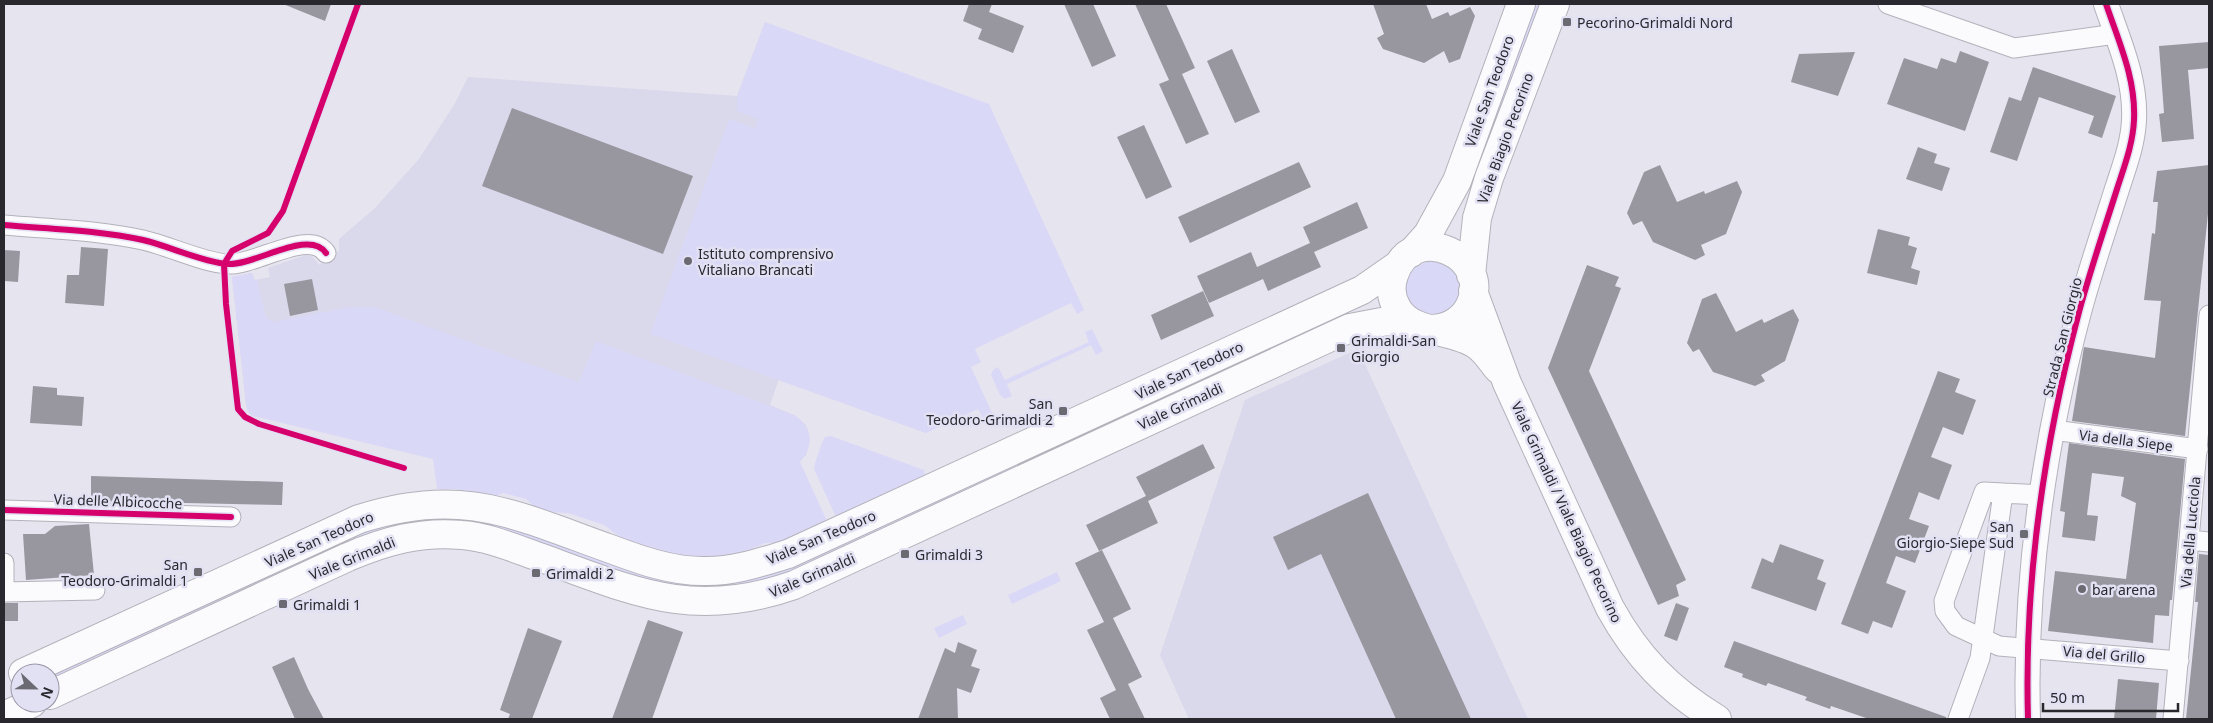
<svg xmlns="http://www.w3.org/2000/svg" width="2213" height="723" font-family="'Noto Sans',sans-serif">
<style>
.built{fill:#dad8eb}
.green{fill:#dad8f7}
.building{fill:#98979f}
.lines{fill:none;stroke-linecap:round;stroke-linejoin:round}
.minor-casing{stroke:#b3b2bb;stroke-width:21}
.tertiary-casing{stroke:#b3b2bb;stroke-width:26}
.secondary-casing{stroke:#b3b2bb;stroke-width:30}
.minor{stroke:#fbfbfd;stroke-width:19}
.tertiary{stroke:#fbfbfd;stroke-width:24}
.secondary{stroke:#fbfbfd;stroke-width:28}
.cycleway-casing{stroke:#e2e0f3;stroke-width:9}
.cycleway{stroke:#d6006c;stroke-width:6}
.poi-dot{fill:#6b6a72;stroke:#e2e0f3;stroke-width:2}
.labels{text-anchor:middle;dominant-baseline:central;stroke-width:5;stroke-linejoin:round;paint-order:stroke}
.poi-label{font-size:14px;fill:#29282f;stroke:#e2e0f3;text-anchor:start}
.street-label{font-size:14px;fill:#29282f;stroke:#e2e0f3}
</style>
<rect width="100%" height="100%" fill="#e6e4ef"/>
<!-- built -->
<path class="built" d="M765,22L953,352L926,433L779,379L770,405L794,415L806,425L810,439L806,456L253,416L250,414L246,404L232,277L252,273L255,280L270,277L268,268L306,255L312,256L319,265L339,251V239L375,208L419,159L454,105L468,77L737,96Z
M1358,349L1528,719H1189L1160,655L1245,400Z"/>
<!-- green -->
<path class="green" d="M1533,4H1543L1484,161H1480L1477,159Z
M765,22L989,104L1084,310L1077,314L1071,303L975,349L981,362L971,367L993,415L984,420L978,409L926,433L650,334L729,119L755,128L758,119L737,111V96Z
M1429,261C1451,263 1465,278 1460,300L1443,317L1415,314L1402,288L1413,267Z
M252,273L254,280H257L266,317L273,322L349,307H375L579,382L596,341L794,415C812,426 815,446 800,462L827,521L776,543H765L736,556L685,557L623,539L604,525L568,513L551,512L534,506L526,499L503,493L496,496L456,489H437L433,459L253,416L247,410L246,404L232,277Z
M1339,315L1341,319L790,576L753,587L667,589L463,525L50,683V673L377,522L466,513L696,580Z
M1092,329L1103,351L1096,355L1091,345L1007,384L1012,396L1005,399L1000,395L991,375L993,370L998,367L1005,380L1089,342L1085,332Z
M831,436L924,470L925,476L836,517L814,469C815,462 822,441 825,437Z
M1057,572L1061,581L1012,604L1008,595Z
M963,615L967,624L939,638L934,628Z"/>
<!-- building -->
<path class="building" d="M283,4H331L325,21Z
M969,4H992L989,12L1024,26L1013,53L978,39L982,29L963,21Z
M1064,4H1093L1116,56L1092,67Z
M1135,4H1166L1195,68L1182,74L1209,134L1186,144L1159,84L1169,80Z
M1373,4H1426L1432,19L1448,12L1450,16L1470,7L1475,16L1460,59L1449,63L1444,51L1424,63L1383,49L1377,38L1384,34Z
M2209,42V68L2188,70L2194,139L2162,142L2159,114L2164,113L2159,46Z
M1232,49L1260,112L1235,123L1207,61Z
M1960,51L1989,62L1965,131L1887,104L1904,58L1937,69L1941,58L1956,63Z
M1855,52L1838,96L1791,82L1799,54Z
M2033,67L2116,96L2102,138L2088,133L2094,116L2039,97L2017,161L1990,152L2009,97L2021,101Z
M512,108L693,176L663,254L482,186Z
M1144,125L1172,187L1146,199L1117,137Z
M1918,147L1937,154L1934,163L1950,168L1942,191L1906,179Z
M1299,162L1311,187L1190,243L1178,217Z
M1660,165L1677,202L1704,191L1705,194L1737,181L1742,192L1726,234L1701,245L1705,255L1695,260L1653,242L1642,221L1633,225L1627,213L1644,172Z
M2209,165V204L2185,436L2072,421L2084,347L2155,358L2161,301L2144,300L2152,233L2155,234L2158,202H2153L2157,171Z
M1357,202L1368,228L1314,252L1321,267L1268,291L1263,279L1209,303L1197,276L1251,252L1257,267L1310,243L1303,227Z
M1878,229L1910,237L1908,245L1917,248L1911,268L1920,271L1917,285L1867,273Z
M81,247L108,249L104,306L65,303L67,275H79Z
M4,250L20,251L18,282L4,281Z
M1587,265L1619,277L1615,286L1621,288L1589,371L1686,580L1676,585L1679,596L1658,605L1548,368Z
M312,279L318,310L290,316L284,284Z
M1203,291L1214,316L1161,340L1151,315Z
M1716,293L1736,332L1762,319L1764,323L1793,309L1799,320L1785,361L1761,375L1765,381L1755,386L1713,372L1699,349L1693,352L1687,343L1702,299Z
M1938,371L1960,379L1955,392L1976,400L1963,435L1943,427L1931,457L1952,465L1939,500L1919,492L1909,519L1929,526L1915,563L1896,556L1886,583L1906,591L1892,628L1873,621L1868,634L1841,624Z
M33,386L57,388V395L84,397L82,426L30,423Z
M2069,443L2185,459L2172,600H2170L2169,616L2155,615L2153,643L2048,631L2055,571L2126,579L2136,503L2121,496L2124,477L2092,473L2087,515L2098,516L2095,541L2062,537L2065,512L2060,511Z
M1203,444L1215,468L1148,501L1158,523L1099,551L1086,525L1146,496L1136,477Z
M91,476L283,482L282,505L91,501Z
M1368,493L1471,719H1396L1321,554L1288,570L1273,537Z
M89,524L94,575L26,580L23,534H45L55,526Z
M1780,544L1824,560L1817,579L1826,583L1816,611L1751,588L1762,558L1773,563Z
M1102,550L1131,609L1113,618L1142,677L1128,684L1145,719H1110L1100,698L1116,690L1087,630L1104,622L1075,563Z
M2199,554L2209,555V719H2186L2198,602H2195Z
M4,603H18V621H4Z
M1676,603L1689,608L1677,641L1664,636Z
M648,620L683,632L652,719H612Z
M528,628L562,641L532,719H508L510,714L500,710Z
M1734,641L1946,717V719H1869L1831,706L1830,709L1805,700L1807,697L1768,683L1766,686L1742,677L1743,674L1724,667Z
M958,642L977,650L971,666L980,669L971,693L957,688L958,719H918L945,648L955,653Z
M294,657L308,689L324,719H295L272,667Z
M2118,679L2159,683L2156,719H2114Z"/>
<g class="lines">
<defs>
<path id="minor" d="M1888,4L2014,48L2116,34
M4,225C50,229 98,230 143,240C169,246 202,262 227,264C255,266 309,228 326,253
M2053,430L2198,449
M2041,495L1984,492L1944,601L1945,611L1956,626L1999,646L2179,661
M4,510L231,517
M2189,540L2209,542
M4,563V592
M4,592L95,590
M1958,719L1980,658L2003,493
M2173,719L2209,315"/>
<path id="tertiary" d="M2028,719C2024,583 2044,444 2079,312C2090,271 2104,230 2117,189C2124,167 2133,144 2134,120C2136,79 2119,42 2106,4"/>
<path id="secondary" d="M1411,253L1428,234L1457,181L1521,4
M1471,275L1477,218L1489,178L1555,4
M1473,291L1507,383L1610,608C1637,657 1669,690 1717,719
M1429,329C1445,329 1459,323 1468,309C1498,257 1412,218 1394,275C1390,286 1391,298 1397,308C1412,335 1454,328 1478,346C1486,352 1492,362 1498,369
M23,673L359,519C461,486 513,514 608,548C640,560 673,572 707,571C736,571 761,562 788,554L1362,290L1398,265
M50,695L348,557C385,541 421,531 462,535C489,537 516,549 542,558C635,592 694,620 794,585L1350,328L1387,321L1418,326
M4,716L32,703"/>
</defs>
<!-- minor casing -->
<use href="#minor" class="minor-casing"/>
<!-- tertiary casing -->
<use href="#tertiary" class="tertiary-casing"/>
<!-- secondary casing -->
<use href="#secondary" class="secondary-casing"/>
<!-- minor -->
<use href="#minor" class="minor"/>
<!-- tertiary -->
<use href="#tertiary" class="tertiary"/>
<!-- secondary -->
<use href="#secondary" class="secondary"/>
<defs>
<path id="cycleway" d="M358,4L283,211L268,233L232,251L224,264L226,304L238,409L245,417L259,424L404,468
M4,225C50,229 98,230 143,240C169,246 202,262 227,264C255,266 309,228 326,253
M4,510L231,517
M2028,719C2024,583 2044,444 2079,312C2090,271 2104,230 2117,189C2124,167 2133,144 2134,120C2136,79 2119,42 2106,4"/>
</defs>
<!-- cycleway casing -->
<use href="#cycleway" class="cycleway-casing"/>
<!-- cycleway -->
<use href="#cycleway" class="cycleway"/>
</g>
<!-- markers -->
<g class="poi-dot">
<rect x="1562" y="17" width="10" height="10" rx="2.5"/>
<circle cx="688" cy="261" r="5"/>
<rect x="1336" y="343" width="10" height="10" rx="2.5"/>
<rect x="1058" y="406" width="10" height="10" rx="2.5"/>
<rect x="2019" y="529" width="10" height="10" rx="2.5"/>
<rect x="900" y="549" width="10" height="10" rx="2.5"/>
<rect x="193" y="567" width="10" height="10" rx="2.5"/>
<rect x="531" y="568" width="10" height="10" rx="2.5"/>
<circle cx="2082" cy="589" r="5"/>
<rect x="278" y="599" width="10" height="10" rx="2.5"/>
</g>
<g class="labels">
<!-- poi labels -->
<g class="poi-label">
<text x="1577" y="22">Pecorino-Grimaldi Nord</text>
<text x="698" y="253">Istituto comprensivo<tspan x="698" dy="16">Vitaliano Brancati</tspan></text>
<text x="1351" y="340">Grimaldi-San<tspan x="1351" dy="16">Giorgio</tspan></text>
<text x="1053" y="403" text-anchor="end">San<tspan x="1053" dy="16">Teodoro-Grimaldi 2</tspan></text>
<text x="2014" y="526" text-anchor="end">San<tspan x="2014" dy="16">Giorgio-Siepe Sud</tspan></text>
<text x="915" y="554">Grimaldi 3</text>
<text x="188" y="564" text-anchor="end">San<tspan x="188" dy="16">Teodoro-Grimaldi 1</tspan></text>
<text x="546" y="573">Grimaldi 2</text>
<text x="2092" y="589">bar arena</text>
<text x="293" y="604">Grimaldi 1</text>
</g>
<!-- street labels -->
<g class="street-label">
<text transform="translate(1489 91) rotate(-70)">Viale San Teodoro</text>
<text transform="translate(1505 138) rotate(-70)">Viale Biagio Pecorino</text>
<text transform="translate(2062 337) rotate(-76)">Strada San Giorgio</text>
<text transform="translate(1189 370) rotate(-25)">Viale San Teodoro</text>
<text transform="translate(1180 406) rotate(-25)">Viale Grimaldi</text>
<text transform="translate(2126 440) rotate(7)">Via della Siepe</text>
<text transform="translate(118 501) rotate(2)">Via delle Albicocche</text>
<text transform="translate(1567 512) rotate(65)">Viale Grimaldi / Viale Biagio Pecorino</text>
<text transform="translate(2190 532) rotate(-85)">Via della Lucciola</text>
<text transform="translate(821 537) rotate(-23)">Viale San Teodoro</text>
<text transform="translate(319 539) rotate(-24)">Viale San Teodoro</text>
<text transform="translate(352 558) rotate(-22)">Viale Grimaldi</text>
<text transform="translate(812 575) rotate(-23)">Viale Grimaldi</text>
<text transform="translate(2104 654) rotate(5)">Via del Grillo</text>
</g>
</g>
<!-- border -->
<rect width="2213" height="723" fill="none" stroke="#29282f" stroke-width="10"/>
<!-- north arrow -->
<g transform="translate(35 688) rotate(112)"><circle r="24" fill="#e2e0f3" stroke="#9896a5"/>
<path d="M0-4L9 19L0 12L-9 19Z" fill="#6b6a72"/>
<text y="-8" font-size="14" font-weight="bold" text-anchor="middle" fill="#29282f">N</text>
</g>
<!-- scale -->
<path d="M2043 703v8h135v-8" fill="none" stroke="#29282f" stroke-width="2.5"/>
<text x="2050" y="703" font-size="15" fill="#29282f" stroke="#e2e0f3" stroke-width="4" paint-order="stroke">50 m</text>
</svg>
